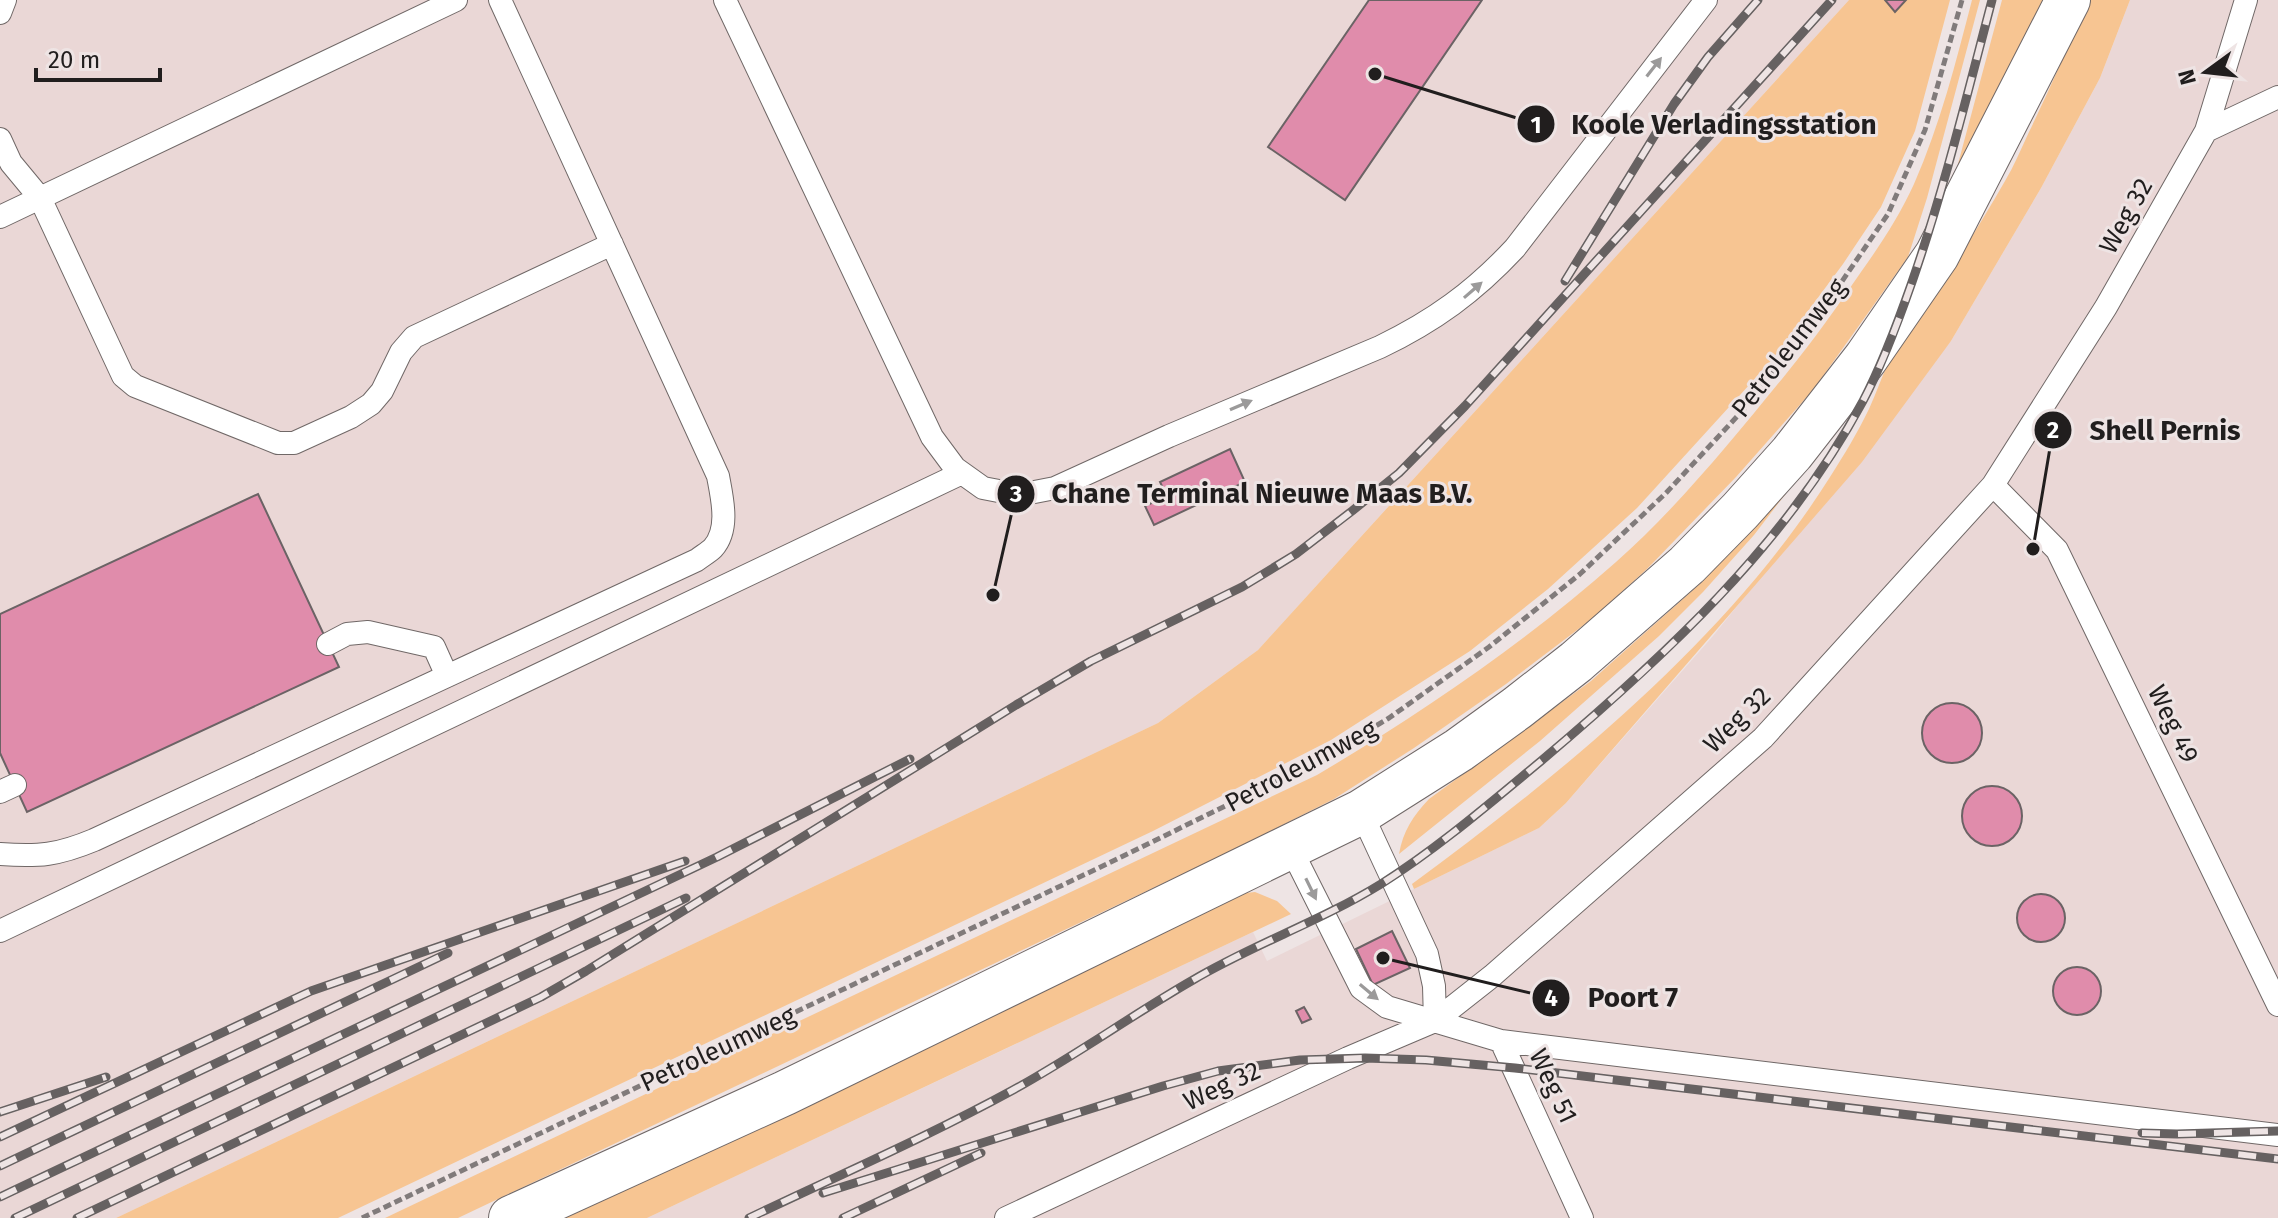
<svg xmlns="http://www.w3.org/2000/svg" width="2278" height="1218" font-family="'Fira Sans',sans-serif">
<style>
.built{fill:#ead7d6}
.green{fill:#f7c592}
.building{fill:#e08cab;stroke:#6b6365;stroke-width:2}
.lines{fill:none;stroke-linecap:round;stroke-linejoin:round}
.lane-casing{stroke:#706867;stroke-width:24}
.street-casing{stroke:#706867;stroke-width:46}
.path{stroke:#817b7b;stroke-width:5;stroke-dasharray:8 4;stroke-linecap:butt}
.lane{stroke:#fff;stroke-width:22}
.street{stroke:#fff;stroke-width:44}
.rail-casing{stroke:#666161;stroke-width:9}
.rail{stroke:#eee4e4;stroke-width:6;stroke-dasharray:18;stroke-linecap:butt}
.oneway{fill:#9b9a9a}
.labels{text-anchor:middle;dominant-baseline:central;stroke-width:6;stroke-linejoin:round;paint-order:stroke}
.street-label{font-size:26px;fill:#211e1e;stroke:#eee4e4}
.leader{fill:none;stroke:#211e1e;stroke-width:3}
.callout-dot{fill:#211e1e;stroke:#eee4e4;stroke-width:3}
.mark-label{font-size:24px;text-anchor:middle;font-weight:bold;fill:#fff}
.callout-label{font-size:28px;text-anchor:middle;font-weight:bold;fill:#211e1e;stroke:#eee4e4;stroke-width:6;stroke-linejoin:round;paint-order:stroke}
</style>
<rect width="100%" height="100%" fill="#eee4e4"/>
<!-- built -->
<path class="built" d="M0,0H1849L1258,650L1158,723L116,1218H0Z
M2130,0H2278V1218H647L1253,932L1267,961L1539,828L1566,803L1713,636L1951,341L2041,188L2100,78Z"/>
<!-- green -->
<path class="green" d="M1849,0H1950L1915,131L1881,207L1843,264L1771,361L1637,508L1548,589L1470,651L1331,740L1153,831L338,1218H116L1158,723L1258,650Z
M1972,0H1980L1927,198L1908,257L1813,390L1736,477L1647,569L1593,618L1506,684L1414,748L1334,799L1229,852L458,1218H385L1317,775C1420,714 1526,642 1616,562C1679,506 1733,439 1786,374C1813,341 1837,307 1861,272C1881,244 1900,215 1914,184C1940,125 1956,62 1972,0Z
M2002,0H2044L1951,190Z
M2088,0H2130L2100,78L2041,188L1951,341L1862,462L1566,803L1539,828L1414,889L1412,884C1564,772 1729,638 1830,477C1844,455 1858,432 1869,409C1876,394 1881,378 1888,364C1898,343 1915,324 1928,304C1955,264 1981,223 2005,181C2014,166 2021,149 2029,132C2050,89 2069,45 2088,0Z
M1787,492L1754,535L1703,592L1659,636L1540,741L1399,854C1403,831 1413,816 1429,799L1591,681L1703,581Z
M1255,892L1277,901L1291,914L647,1218H556L1134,944L1246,893Z"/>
<!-- building -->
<path class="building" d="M1369,0H1482L1345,200L1268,147Z
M1885,0H1906L1895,12Z
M1230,449L1245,482L1154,525L1145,506L1167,496L1160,482Z
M258,494L339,667L27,812L0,753V614Z
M1922 733a30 30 0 1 1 60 0a30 30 0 1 1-60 0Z
M1962 816a30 30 0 1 1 60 0a30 30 0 1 1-60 0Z
M2017 918a24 24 0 1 1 48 0a24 24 0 1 1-48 0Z
M1392,931L1410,968L1373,985L1356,949Z
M2053 991a24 24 0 1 1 48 0a24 24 0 1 1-48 0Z
M1304,1007L1311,1019L1302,1023L1296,1011Z"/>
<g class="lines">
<defs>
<path id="lane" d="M725,0L932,437L955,468L983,488L1019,495L1055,488L1169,436L1380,347C1434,321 1474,292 1515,248L1706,0
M0,13L5,0
M2206,131L2278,97
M0,139L11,163L40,198L123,376L135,386L278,443H294L351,417L371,404L382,391L401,352L414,337L612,244
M0,217L456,0
M1993,485L2057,550L2278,1005
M328,644L347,634L368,632L434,647L447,676
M0,792L15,785
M1361,812L1427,954L1434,986L1435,1021
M1290,847L1361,988L1387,1007L1501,1041L1582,1218
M0,854C39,857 58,855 94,840L697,560C702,556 709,552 713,548C730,529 722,498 718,476L500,0
M0,931L962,473
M1501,1041L2278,1135
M1006,1218L1348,1058L1435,1021L1492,976L1763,738L1993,485L2106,307L2206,131L2246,0"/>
<path id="street" d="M511,1218L785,1093L1361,812L1459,750L1517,708L1576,662L1687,565L1740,511L1792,453L1866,358L1937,255L2068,0"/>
</defs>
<!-- lane casing -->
<use href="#lane" class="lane-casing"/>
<!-- street casing -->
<use href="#street" class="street-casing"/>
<!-- path -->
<path class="path" d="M362,1218L1109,863L1317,761L1389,718L1489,647L1580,574L1666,493L1744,409L1821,312L1888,214L1925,130L1962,0"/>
<!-- lane -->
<use href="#lane" class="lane"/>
<!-- street -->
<use href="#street" class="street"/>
<defs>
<path id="rail" d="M1565,281L1674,104L1708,57L1758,0
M0,1112L106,1077
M2142,1133L2177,1134L2278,1131
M0,1137L311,991L685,861
M0,1166L448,953
M823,1193L1163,1086L1218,1071L1300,1060L1365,1058L1426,1060L1515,1068L2278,1159
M0,1197L717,857L910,759
M15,1218L686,898
M77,1218L541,997L586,971L1016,705L1091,661L1242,587L1296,554L1352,511L1399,473L1465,406L1832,0
M749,1218C837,1176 927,1137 1013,1090C1075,1056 1132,1015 1193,980C1254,944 1321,921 1381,884C1438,848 1489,804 1541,761C1664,657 1786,545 1863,401C1883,363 1898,322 1912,282C1944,190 1967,95 1992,0
M843,1218L981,1153"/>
</defs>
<!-- rail casing -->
<use href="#rail" class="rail-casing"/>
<!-- rail -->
<use href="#rail" class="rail"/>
</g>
<!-- one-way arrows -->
<defs><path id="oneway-solid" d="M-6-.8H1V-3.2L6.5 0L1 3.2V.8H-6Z" transform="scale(2)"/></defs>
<g class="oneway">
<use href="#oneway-solid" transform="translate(1654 67) rotate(-52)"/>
<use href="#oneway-solid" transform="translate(1473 290) rotate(-41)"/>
<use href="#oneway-solid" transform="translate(1241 405) rotate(-23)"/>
<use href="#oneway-solid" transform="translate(1311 889) rotate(64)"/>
<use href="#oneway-solid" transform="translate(1369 992) rotate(40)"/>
</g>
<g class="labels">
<!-- street labels -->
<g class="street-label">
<text transform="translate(2126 216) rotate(-61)">Weg 32</text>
<text transform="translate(1789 348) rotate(-52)">Petroleumweg</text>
<text transform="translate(1737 720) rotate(-44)">Weg 32</text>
<text transform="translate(2173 724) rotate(64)">Weg 49</text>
<text transform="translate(1301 766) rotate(-28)">Petroleumweg</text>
<text transform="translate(718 1049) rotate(-25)">Petroleumweg</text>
<text transform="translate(1222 1086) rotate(-25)">Weg 32</text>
<text transform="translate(1553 1086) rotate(65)">Weg 51</text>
</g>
</g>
<!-- callouts -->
<path class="leader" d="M1375 74L1536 124M2033 549L2053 430M993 595L1016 494M1383 958L1551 998"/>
<g class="callout-dot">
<circle cx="1375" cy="74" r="8"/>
<circle cx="2033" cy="549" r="8"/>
<circle cx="993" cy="595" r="8"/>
<circle cx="1383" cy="958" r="8"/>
<circle cx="1536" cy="124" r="20"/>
<circle cx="2053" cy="430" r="20"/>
<circle cx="1016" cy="494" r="20"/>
<circle cx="1551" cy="998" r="20"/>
</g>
<g class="mark-label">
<text x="1536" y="133">1</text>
<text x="2053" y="438">2</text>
<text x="1016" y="502">3</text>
<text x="1551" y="1006">4</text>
</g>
<g class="callout-label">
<text x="1724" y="134">Koole Verladingsstation</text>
<text x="2165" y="440">Shell Pernis</text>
<text x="1262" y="503">Chane Terminal Nieuwe Maas B.V.</text>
<text x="1633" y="1007">Poort 7</text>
</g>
<!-- north arrow -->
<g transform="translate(2206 72) rotate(255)" stroke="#eee4e4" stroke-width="6" paint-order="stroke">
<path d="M0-6L14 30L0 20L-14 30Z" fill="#211e1e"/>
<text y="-12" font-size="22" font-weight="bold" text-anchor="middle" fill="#211e1e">N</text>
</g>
<!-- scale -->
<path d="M36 68v12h124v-12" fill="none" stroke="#211e1e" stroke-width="4"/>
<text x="48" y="68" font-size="24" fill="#211e1e" stroke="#eee4e4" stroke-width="6" paint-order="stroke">20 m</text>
</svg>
